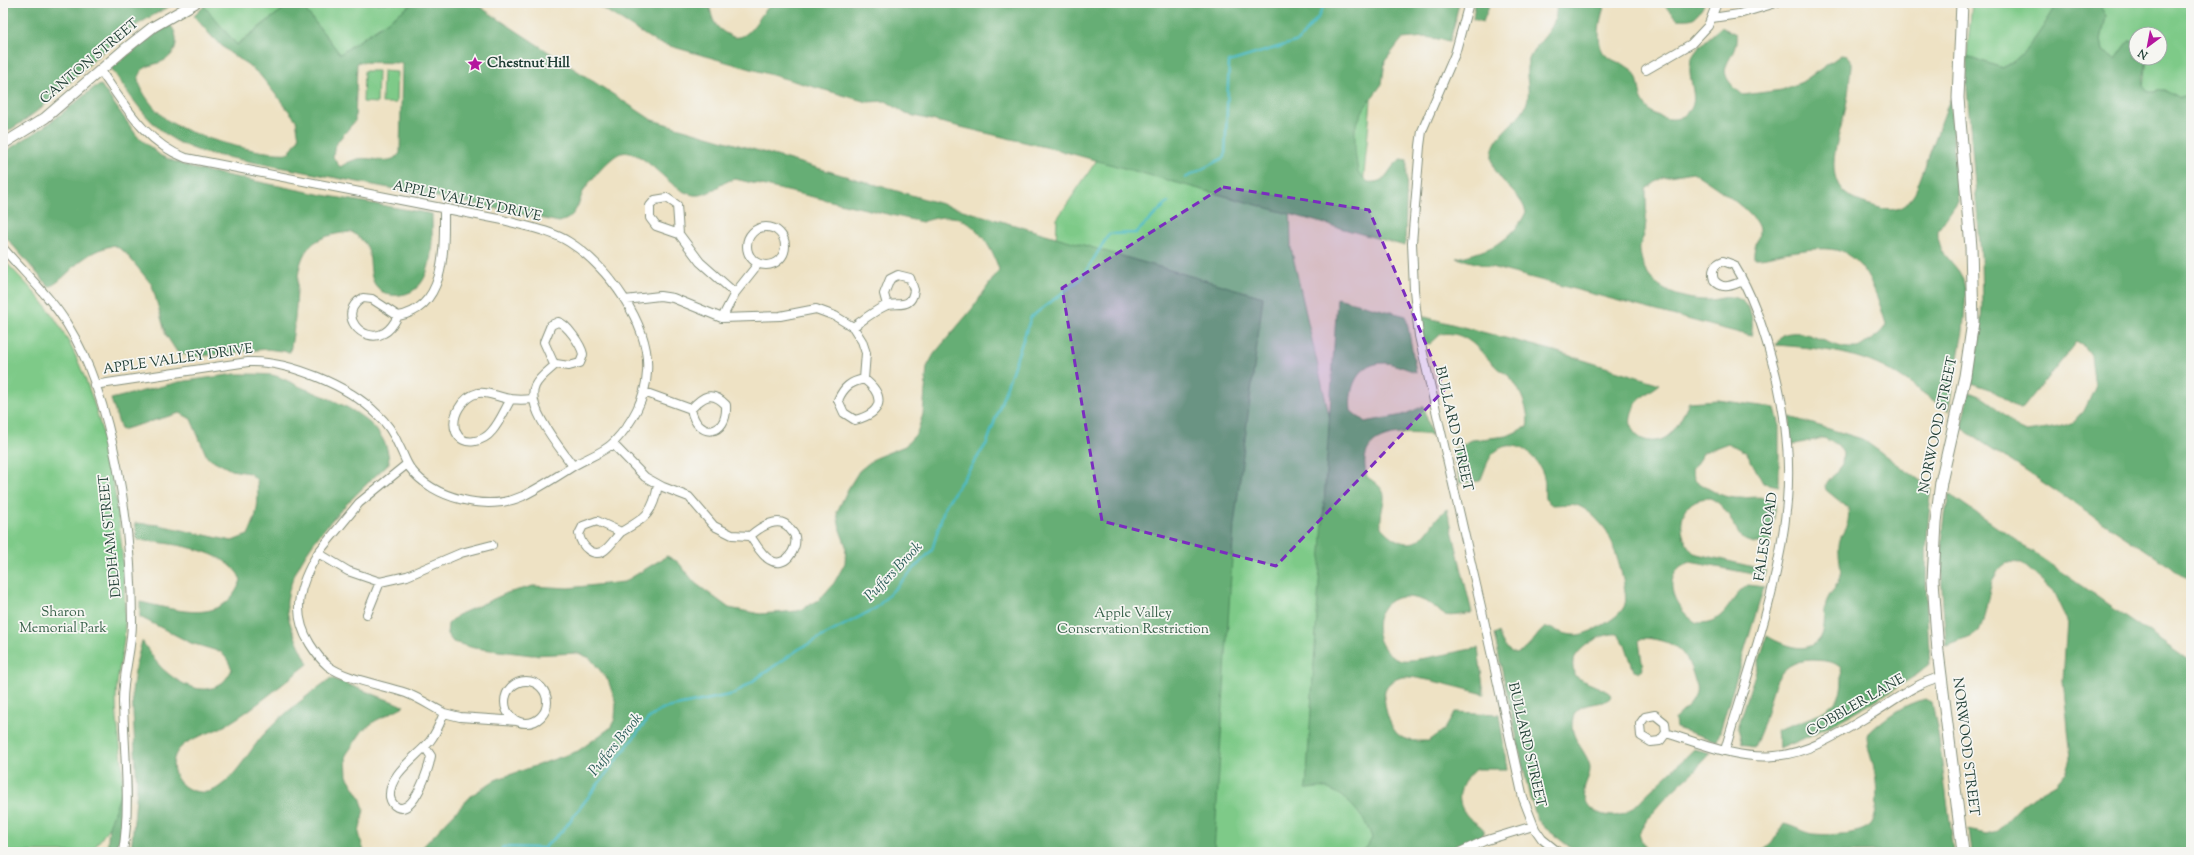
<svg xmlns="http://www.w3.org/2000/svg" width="2194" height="855" font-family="'Sorts Mill Goudy',serif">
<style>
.green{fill:#7eca88;stroke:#4e845e}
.forest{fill:#66ae74;stroke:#427654;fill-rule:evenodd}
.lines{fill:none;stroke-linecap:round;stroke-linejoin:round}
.stream{stroke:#4dbbc5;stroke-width:2.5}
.minor-casing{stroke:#86907c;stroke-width:10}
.tertiary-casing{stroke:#86907c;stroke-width:12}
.secondary-casing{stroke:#86907c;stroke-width:13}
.minor{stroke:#fff;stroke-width:8}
.tertiary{stroke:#fff;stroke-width:10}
.secondary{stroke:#fff;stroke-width:11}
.marked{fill:#7b2cbf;fill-opacity:0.2;stroke:#7b2cbf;stroke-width:3;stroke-dasharray:8 5;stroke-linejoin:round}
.labels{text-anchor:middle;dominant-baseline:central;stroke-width:3.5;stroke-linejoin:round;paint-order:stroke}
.street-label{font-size:14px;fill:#1f3d34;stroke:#f6f6f2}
.poi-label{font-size:14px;font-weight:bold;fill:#1f3d34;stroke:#f6f6f2;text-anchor:start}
.park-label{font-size:14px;fill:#376049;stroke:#f6f6f2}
.water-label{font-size:15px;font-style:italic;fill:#2a5c58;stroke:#f6f6f2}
</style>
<rect width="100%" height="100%" fill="#f6f6f2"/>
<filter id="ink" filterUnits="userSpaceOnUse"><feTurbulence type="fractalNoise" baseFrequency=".025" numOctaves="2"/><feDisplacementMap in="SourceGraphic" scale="8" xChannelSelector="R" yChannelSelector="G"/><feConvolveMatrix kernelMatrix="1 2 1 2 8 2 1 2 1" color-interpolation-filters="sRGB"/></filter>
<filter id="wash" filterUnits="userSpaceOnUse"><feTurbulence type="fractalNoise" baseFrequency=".012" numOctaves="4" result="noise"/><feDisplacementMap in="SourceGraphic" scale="16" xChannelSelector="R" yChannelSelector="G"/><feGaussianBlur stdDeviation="0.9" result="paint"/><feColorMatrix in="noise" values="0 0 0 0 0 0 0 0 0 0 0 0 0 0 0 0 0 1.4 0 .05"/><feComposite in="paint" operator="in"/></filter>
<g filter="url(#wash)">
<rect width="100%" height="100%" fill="#eee2c4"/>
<!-- green -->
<path class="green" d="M209,3H291L236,45L204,6Z
M300,3H414L340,54Z
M1089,3H1421L1456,18L1452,33L1380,4L1359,228L1290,200L1291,248L1344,481L1372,672L1395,743L1415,852H464L471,844L492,835L501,814L536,793L568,792L595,760L632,730L650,712L695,683L826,623L907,552L918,539L927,477L978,420L995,375L1055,272L1057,219L1099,157Z
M1972,3H2058C2045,24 2025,59 2002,68L1967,56Z
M2098,3H2191V96L2180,98C2176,96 2168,90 2163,90C2156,91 2154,93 2147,92L2144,88L2147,58H2160V34H2136V42L2129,41L2116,59L2103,51L2101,40L2106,16Z
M364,71H378L377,103L363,102Z
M383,71L397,72L396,103H382Z
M3,259C23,281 47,303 62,330C109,410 125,530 125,622C125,649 116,674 116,701C116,730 125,761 122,790C120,812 105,835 91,852H3Z"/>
<!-- forest -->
<path class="forest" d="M3,3H176C157,13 138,23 121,36C81,69 48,109 3,134Z
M291,3H300L340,54L414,3H474L652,120L1263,297L1234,525L1214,852H418L472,795L495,780L578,751L610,728L615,719L616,703L608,680L590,658L578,653L532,655L474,648L453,642L447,634L448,624L458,615L507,593L533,586L568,588L624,582L667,556L678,562L695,583L729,608L760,614L798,611L819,600L834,583L845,563L846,546L840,530L837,512L848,489L859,471L875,458L905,446L917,433L923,414L927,367L934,354L972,309L999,270C993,249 976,220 952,217C942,216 931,219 922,222L735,179C720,181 711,197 694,195C669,192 645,147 621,153C611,156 590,181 584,190C580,198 578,210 570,217C568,219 563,221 559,222L484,206L205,153C197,150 188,147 180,143C149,127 130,95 111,68L169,24C180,34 178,53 165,60C157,65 142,65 139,75C136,80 141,86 143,92C148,101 158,113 167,120C189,136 262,156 289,153L299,138L296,120L260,75L247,64L230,53L213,38L194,16L204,6L237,45ZM357,62L402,63L400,153C390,167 372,156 358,159C352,160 345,164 340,167L333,157L334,149L338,141L355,121Z
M594,3H709C712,18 713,26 727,34C749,48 757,14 773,3H1459L1450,41L1425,37L1402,39L1385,61L1382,84L1364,108L1355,128V151L1358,172L1368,182C1390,184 1386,167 1402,159L1407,160L1405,246L1062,151L906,114L886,101L867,102L656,42Z
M1475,3H1490L1483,22L1473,19Z
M1556,3H1606C1600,15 1593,48 1608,57C1615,62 1625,64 1632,70C1645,84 1632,105 1661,117C1667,119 1673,120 1679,118C1707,107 1685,81 1691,61C1694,48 1712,36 1721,27L1736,34C1739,63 1706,66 1743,95L1782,90L1802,82L1841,55L1848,56L1851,61V67C1849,80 1849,93 1846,106C1842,131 1821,173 1846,194C1856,202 1868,204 1880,208C1896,213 1906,207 1915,193L1950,99L1958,201L1938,230V238L1942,251L1957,269L1963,280L1966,292L1963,331L1948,411C1929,398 1910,382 1890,371C1855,351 1815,348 1776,345L1782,335C1809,325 1828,350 1856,348C1860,348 1865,343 1869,341C1876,336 1883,332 1886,324C1878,298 1867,258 1836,250C1821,247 1805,250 1790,252C1779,253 1765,259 1754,258C1753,246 1759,241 1759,231C1760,214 1708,182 1693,172L1663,177L1646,189C1646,203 1647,217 1645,231C1644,236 1641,241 1640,246C1639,251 1642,262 1644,267C1654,292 1687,301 1711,300C1720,299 1730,295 1739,299C1752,304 1754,324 1751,336L1457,258C1488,251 1512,242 1526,212C1520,191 1491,179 1492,155C1493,134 1518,123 1526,105C1532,91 1524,76 1528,62C1536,39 1559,32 1556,3Z
M1662,3H1705C1696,19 1694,20 1677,19Z
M2058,3H2098L2106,16L2101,40L2103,51L2116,59L2129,41L2136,42V58H2147C2146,69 2140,82 2147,92C2154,93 2156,91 2163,90C2168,90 2176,96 2180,98L2191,96V581L1961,428L1969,392L1982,397L1992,404L2019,429L2026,432L2060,427L2074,422L2084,411L2095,388L2091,355L2085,347L2076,342L2023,408L2019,409L1992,390L1971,383L1980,331L1982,306L1981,256L1967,89V56L2002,68C2025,59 2045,24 2058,3Z
M101,85L137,136L161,156L191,168L323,195L432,214C432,240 436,291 400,295C393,296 384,295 378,288C367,278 373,260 367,247C365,242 357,236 352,232C290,236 300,271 295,318C294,329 292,341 290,352L267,349L192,357L177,352L166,335L152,285L125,252L114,245C104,248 94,251 86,257C72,266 64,280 49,287L3,234V153L51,122L95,87Z
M1337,298L1406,316L1416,372C1406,369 1395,364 1386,363C1358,362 1348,387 1351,411L1365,422L1403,415L1424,406L1431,435C1401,431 1354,432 1367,477C1396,495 1379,500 1381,527C1392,540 1410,551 1424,535C1432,527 1436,516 1447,509L1472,613C1465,614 1452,617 1445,615C1440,613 1437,608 1433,606C1424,599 1408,595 1397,598C1367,608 1373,654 1402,660C1415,662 1462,650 1478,648L1484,694C1469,690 1415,675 1403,677C1397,678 1389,682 1386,688C1381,699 1389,729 1400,736C1408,742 1419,741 1429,741L1445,729L1455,712L1499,714L1507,769H1476C1463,779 1453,797 1465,813C1470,821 1479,823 1484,830L1482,835L1451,852H1360L1367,847L1372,838C1366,818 1346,794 1325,788C1320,787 1311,789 1306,789Z
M1421,316L1551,350L1660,384C1653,390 1639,397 1635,406C1618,436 1654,452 1671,433C1679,425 1684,412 1689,402L1718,400L1775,408L1779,423V486L1763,483L1747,453L1728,443L1704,452L1692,470L1695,480C1707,488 1720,497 1735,498C1750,499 1762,493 1776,503L1770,544C1762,543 1752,544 1745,540C1733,533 1732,508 1710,498C1705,498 1699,499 1695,501C1675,512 1680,541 1694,553L1766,570L1764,576L1690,562C1657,575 1675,610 1697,623C1728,624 1727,599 1748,585L1764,587L1717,741L1676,728L1675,719C1681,712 1692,705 1695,696C1698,689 1695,681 1693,674C1685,648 1670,639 1642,638L1639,641L1643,669L1638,672L1634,671L1625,644L1618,634C1603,632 1577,647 1573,662C1572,666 1574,671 1574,675C1586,684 1600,686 1612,695C1606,708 1578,698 1573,718C1567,738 1590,753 1590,769C1590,780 1580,786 1586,801C1591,814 1612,820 1625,813C1635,808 1642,798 1650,791C1665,777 1680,763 1694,749L1711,753C1688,780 1656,800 1639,833L1642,842L1649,852H1576L1544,827L1538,820L1530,798L1494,634L1498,632C1502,643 1504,649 1516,654C1531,650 1534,635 1546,627C1556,630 1567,636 1578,635C1591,633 1622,617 1625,604C1629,592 1613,540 1606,530C1599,521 1590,511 1579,506C1572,503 1559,505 1552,505L1545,499C1544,492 1546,484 1544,477C1539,458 1516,435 1496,451C1487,458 1485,471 1480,481L1460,483L1452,450L1472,440L1507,436L1527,427C1531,413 1519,386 1509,376C1504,372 1498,370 1494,365C1479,350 1466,330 1441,334L1430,344L1423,342Z
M235,374C247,374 260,374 272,375C282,377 293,384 303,388C336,401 389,420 389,463C354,496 293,551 287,601C285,621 300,646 308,664C281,685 255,708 226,725C212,733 191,737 180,748C166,763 175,786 194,791C203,793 211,793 219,787C238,774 249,751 264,734C284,713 308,695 331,678L404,706L375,721L363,730L346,755L347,776L360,797L364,809L359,833L364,852H131L137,788L132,692L136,664L142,641C148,649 153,659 160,666C180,687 216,704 232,669L227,659L221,652L191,643L140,617V602C178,610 224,627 241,580C229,548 166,543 137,540L135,523L159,525L232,541L248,535C258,514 259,504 257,480L249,473L231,470L207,457L191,419L180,413L121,430L111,399L179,382Z
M1790,417L1862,439L1932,489C1923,548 1926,605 1930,664L1918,674C1873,702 1828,730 1779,749L1777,730C1794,723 1831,714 1839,696C1843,688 1842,676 1841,668C1833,660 1824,661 1813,660C1773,660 1773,693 1764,723C1761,731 1757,740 1754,748L1742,743L1738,728L1767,636C1781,644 1804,655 1818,641C1827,633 1823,614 1826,603C1829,593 1838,587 1840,576C1842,567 1838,556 1839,546C1840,530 1851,529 1848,508L1826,490L1825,486L1842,464L1843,453L1838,445L1824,438L1791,445Z
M1949,494L2191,662V852H1972L1969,830L1986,834L1997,831L2026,801L2056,784L2067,771L2071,758L2063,680L2067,621L2053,591L2022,563L2008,562L2000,568L1992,581L1983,621L1979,631L1971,637L1947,646C1941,596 1938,544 1949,494Z
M1925,699L1932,702L1938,733L1954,852H1762L1772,843L1784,824C1794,826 1804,833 1813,834C1827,835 1863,836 1872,823C1879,812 1877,787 1875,774C1873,761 1867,749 1867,735C1883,719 1903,704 1925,699Z
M122,790L123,836L120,852H107L109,826Z"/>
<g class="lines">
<!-- stream -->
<path class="stream" d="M1185,178L1225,157L1229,62L1298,41L1319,16L1325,3
M500,852L503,847L544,848L563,830L648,719L662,709L734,694L799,649L876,608L932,550L945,506L987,443L1031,317L1082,278L1109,234L1136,233L1168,202"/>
</g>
</g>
<g filter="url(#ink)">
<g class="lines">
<defs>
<path id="minor" d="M1469,3L1455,54L1422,131L1420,146L1412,243L1414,290L1419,336L1482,611L1523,798L1535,829L1542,839L1558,852
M1712,18L1739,14L1776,3
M1646,70L1691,44L1708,26L1717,3
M747 246a19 19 0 1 1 38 0a19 19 0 1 1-38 0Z
M679,234L677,205L667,198L655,200L650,206V218L656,226L679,234L700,262L735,293L758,264
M3,248C24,273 50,296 67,324C115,401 132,532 132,622C132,649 123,674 123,701C124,751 131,803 123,852
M735,293L722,318L780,316L816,309L835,316L853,327L862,341L866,353L864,379C886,396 883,413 855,420L844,413L838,400C844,387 850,382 864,379
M625,300L660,296L673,298L722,318
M398,316C395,322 390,330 384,333C363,345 335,313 363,298L372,299L398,316C447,308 444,247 444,209
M853,327C863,320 874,311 885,306C897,301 911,311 914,290L910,278L898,275L890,279L884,294L887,305
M556,364L553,362L544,342L551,325L558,322C567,324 581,345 583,354C583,357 581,360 580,363L569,366L556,364C549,371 539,377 535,386C525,407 561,449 573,466
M94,385L248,362C288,360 349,386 377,414C387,423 394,434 399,446C403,453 405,461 410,468C433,499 488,512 523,496C541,487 558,476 575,465C587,458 605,452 614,442C632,423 646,398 647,372C651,325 607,265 569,242C550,230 524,226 503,220L186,158C145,143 124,104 100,70
M644,392L691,409C703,396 712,390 726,405C728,437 697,440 691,409
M511,399C505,409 500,422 492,431C484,441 463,448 456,432C450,417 462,397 478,393C487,391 495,396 505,398C514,400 523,400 532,399
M613,444L645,477L663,487L689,497L714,526L732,535L750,536C756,544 761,555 770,560C784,569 798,550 795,537C795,534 791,531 790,529C780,514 760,527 750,536
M621,532C616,537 612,544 606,549C594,560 581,546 579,534L583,526L597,521L621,532C645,518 653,514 658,485
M318,553L359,503L407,464
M380,582L348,571L318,553C300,583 290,612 310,644C315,652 321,660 328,666C347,680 383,685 406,693C419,698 431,706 444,713
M367,614L380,582L407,576L461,553L492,545
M505 702a21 21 0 1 1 42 0a21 21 0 1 1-42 0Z
M1666,733L1660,741L1651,742L1641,736L1640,724L1645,717L1655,715L1665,723L1666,733C1700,743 1739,760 1775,756C1810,753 1842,732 1872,714C1894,701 1915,683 1941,677
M425,747L431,756C429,769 414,815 397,807C393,805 391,802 390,797C388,774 418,756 430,741C437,732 440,723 444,713L460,717L517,721
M1725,750C1749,668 1780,586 1787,501C1791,453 1784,403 1771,357C1762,325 1752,294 1734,265L1723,261C1714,264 1711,271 1714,280C1723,291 1732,285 1743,281
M1460,852L1484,841L1533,826"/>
<path id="tertiary" d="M3,144L45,118L125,49L153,27L195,3"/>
<path id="secondary" d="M1962,3L1958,98L1971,247L1973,322L1965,376L1941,482L1936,522L1933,580L1938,652L1963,852"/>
</defs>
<!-- minor casing -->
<use href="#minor" class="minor-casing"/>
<!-- tertiary casing -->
<use href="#tertiary" class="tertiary-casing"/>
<!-- secondary casing -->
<use href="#secondary" class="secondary-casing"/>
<!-- minor -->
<use href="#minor" class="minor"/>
<!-- tertiary -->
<use href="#tertiary" class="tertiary"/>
<!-- secondary -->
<use href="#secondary" class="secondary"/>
</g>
</g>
<!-- marked area -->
<path class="marked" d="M1223,187L1369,210L1445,389L1276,566L1102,521L1062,288Z"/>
<!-- icons -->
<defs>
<symbol id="sight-bare" viewBox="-9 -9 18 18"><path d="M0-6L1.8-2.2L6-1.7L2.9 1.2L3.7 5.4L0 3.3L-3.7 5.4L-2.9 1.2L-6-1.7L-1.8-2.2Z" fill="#b5179e" stroke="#f6f6f2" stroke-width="2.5" paint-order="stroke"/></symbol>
</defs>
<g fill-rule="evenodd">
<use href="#sight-bare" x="464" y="53" width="22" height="22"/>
</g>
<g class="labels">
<!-- street labels -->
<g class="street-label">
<text transform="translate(90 62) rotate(-40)">CANTON STREET</text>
<text transform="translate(467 202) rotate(12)">APPLE VALLEY DRIVE</text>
<text transform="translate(178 360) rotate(-8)">APPLE VALLEY DRIVE</text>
<text transform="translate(1939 425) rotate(-78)">NORWOOD STREET</text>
<text transform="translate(1453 429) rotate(77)">BULLARD STREET</text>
<text transform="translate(111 536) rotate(-96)">DEDHAM STREET</text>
<text transform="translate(1767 537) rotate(-81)">FALES ROAD</text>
<text transform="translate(1856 706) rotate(-30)">COBBLER LANE</text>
<text transform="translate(1526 745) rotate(77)">BULLARD STREET</text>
<text transform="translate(1965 747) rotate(83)">NORWOOD STREET</text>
</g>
<!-- poi labels -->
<g class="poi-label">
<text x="487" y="64">Chestnut Hill</text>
</g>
<!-- park labels -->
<g class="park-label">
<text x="63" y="613">Sharon<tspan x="63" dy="16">Memorial Park</tspan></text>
<text x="1133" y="614">Apple Valley<tspan x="1133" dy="16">Conservation Restriction</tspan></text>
</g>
<!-- water labels -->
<g class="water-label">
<text transform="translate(894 572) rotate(-46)">Puffers Brook</text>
<text transform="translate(616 745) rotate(-51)">Puffers Brook</text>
</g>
</g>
<!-- margin -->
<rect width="2194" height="855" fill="none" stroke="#f6f6f2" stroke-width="16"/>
<!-- north arrow -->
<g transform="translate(2148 46) rotate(212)"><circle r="19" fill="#f6f6f2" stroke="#a0aca6"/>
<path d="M0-3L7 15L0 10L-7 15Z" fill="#b5179e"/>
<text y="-6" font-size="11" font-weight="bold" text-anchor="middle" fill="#1f3d34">N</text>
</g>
</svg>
